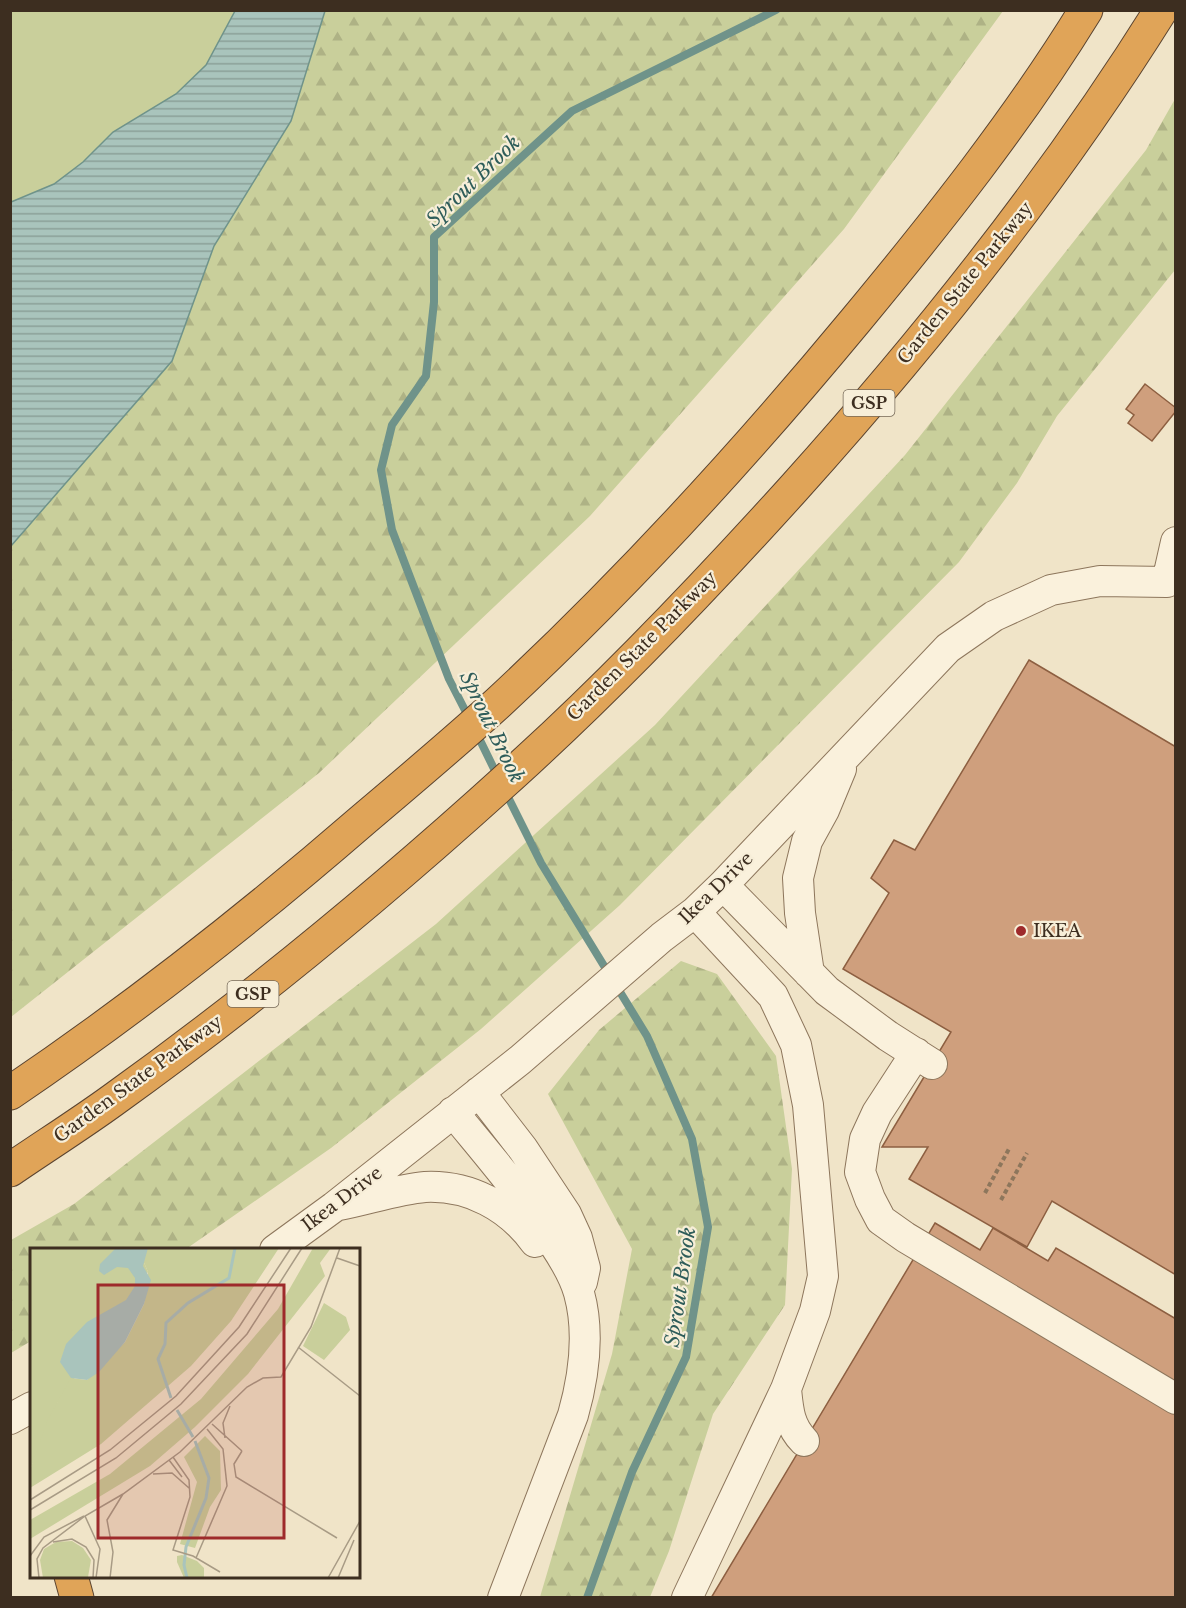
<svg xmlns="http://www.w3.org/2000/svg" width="1186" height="1608" font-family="'Libre Baskerville',serif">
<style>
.green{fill:#c9cf9b}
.forest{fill:url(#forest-firs)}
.water{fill:url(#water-rules);stroke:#6f938a;stroke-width:1.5}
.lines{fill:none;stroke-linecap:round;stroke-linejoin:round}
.stream{stroke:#6f938a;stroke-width:8}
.building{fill:#cf9f7d;stroke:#8d5f41;stroke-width:1.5}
.minor-casing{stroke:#8d765c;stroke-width:32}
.highway-casing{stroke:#5b4430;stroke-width:35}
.path{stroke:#8d765c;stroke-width:4;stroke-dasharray:4.5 3;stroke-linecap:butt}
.minor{stroke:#faf1dc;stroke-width:30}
.highway{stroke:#e0a458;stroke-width:33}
.poi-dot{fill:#9e2a2b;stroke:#f7eed8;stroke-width:2}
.labels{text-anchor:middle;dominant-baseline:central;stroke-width:4.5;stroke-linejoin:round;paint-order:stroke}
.shield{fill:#f7eed8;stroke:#756857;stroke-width:1.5}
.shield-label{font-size:16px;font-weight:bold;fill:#3d2e20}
.street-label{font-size:18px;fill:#3d2e20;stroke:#f7eed8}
.poi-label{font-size:18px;fill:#3d2e20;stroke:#f7eed8;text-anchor:start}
.water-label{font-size:20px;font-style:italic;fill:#2f5d5a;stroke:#f7eed8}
.inset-river{fill:none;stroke:#a9c4bc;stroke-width:3}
.inset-road{fill:none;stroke:#a89b85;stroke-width:1.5}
.view{fill:#9e2a2b;fill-opacity:0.15;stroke:#9e2a2b;stroke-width:3}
.inset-edge{fill:none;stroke:#3d2e20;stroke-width:3}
</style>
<defs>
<pattern id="forest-firs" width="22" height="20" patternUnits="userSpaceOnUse" patternTransform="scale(1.5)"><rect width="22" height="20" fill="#c9cf9b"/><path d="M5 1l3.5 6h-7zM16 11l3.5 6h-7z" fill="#aeb285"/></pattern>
<pattern id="water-rules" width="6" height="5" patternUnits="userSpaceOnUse" patternTransform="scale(1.5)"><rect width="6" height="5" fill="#a9c4bc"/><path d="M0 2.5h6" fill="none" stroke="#8ba098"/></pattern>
</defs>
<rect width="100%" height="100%" fill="#f0e4c8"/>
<!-- green -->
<path class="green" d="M11,11H325L291,121L214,246L172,361L11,546Z"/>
<!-- forest -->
<path class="forest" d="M325,11H1003L844,229L590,516L319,773L11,1017V546L172,361L214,246L291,121Z
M1175,99V270L1057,416L1017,483L959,562L620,905L481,1029L331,1148L186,1249L32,1250L31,1341L11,1353V1240L74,1204L436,924L655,725L905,455L1146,150Z
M681,961L717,974L776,1056L792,1169L785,1305L713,1414L669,1551L650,1597H540L612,1354L632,1249L548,1094L599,1030Z"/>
<!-- water -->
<path class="water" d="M235,11H325L291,121L214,246L172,361L11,546V202L54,184L83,162L113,132L176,94L206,65Z"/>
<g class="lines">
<!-- stream -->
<path class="stream" d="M470,720L449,679L392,530L381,470L392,425L426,376L434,302V237L572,111L776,10
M476,732L498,777
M505,791L541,863L647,1036L692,1139L708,1227L686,1357L632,1472L587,1598"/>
</g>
<!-- building -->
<path class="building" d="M1145,384L1176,408V411L1152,441L1128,423L1134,415L1126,409Z
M1029,660L1176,747V1275L1052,1201L1027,1247L909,1179L928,1147H882L951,1032L843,969L889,893L871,878L894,840L915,850Z
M935,1223L980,1250L993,1228L1048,1261L1056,1248L1176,1319V1598H711Z"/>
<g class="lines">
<defs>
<path id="minor" d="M723,885L827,991L888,1036L932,1064
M809,973L800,913L798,878L807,841L824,810L841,769
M916,1053L877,1113L865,1139L860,1172L870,1199L881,1220L905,1237L1176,1399
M479,1092L523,1149L566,1214L577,1238L585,1268L582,1282
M453,1112C488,1155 525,1197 554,1244C564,1259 574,1275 579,1293C590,1333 584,1376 573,1415L503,1598
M339,1205C366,1200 399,1189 425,1187C469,1185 509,1206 535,1242
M275,1250L334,1207L520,1060L662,937L695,912L723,885L948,648L994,616L1051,590L1100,581L1167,582L1176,542
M786,1389C788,1409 789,1426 804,1441
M10,1419L32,1407
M687,1598L786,1389L815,1311L823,1276L808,1105L796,1045L773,996L695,912"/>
<path id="highway" d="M10,1093C134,1009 251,917 364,819C409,781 454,743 498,703C626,584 745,454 856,320C938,221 1019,119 1086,10
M10,1170C45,1146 80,1124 113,1100C258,996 397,880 528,760C622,674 709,582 794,488C928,339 1054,181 1161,10
M71,1576L77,1598"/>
</defs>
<!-- minor casing -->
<use href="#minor" class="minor-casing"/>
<!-- highway casing -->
<use href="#highway" class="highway-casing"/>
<!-- path -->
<path class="path" d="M985,1193L1010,1147
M1001,1200L1027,1153"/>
<!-- minor -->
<use href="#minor" class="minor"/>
<!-- highway -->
<use href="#highway" class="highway"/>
</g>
<!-- markers -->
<circle class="poi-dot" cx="1021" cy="931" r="6"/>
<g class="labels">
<!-- shield labels -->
<g class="shield">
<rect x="843.5" y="390" width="51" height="26" rx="4.5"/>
<rect x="227.5" y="981" width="51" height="26" rx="4.5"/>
</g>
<g class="shield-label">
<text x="869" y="403">GSP</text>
<text x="253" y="994">GSP</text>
</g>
<!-- street labels -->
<g class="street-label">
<text transform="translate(965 283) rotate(-51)">Garden State Parkway</text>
<text transform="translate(642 646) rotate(-45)">Garden State Parkway</text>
<text transform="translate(716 888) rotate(-44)">Ikea Drive</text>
<text transform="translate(138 1079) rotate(-36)">Garden State Parkway</text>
<text transform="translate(342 1199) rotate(-37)">Ikea Drive</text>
</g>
<!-- poi labels -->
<g class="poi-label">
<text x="1033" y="931">IKEA</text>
</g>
<!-- water labels -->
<g class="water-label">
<text transform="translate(473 181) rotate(-44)">Sprout Brook</text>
<text transform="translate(492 727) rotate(64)">Sprout Brook</text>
<text transform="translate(680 1287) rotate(-82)">Sprout Brook</text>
</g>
</g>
<!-- overview -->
<g transform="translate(30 1248)">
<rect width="330" height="330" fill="#f0e4c8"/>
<path d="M0,0H118L112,10L118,24L28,154L0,222Z" fill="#c9cf9b"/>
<path d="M118,0H249L201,73L161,118L71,196L0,240V222L18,171L41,130L57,132L95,94L114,56L118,24L112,10ZM283,0H301L290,15L295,28L218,126L165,179L120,218L0,291V272L80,226L171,151L248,61ZM294,55L316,69L320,82L294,112L273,98ZM175,188L190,203L191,242L180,259L165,300L150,296L167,234L154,209ZM152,307L167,313L174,320V330H154L147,314V308Z" fill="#c9cf9b"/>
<path d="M42,293L53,300L61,312L58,329L13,330L10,312L14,301L26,294Z" fill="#c9cf9b"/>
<path d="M86,0H118L113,18L121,32L114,56L95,94L69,124L57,132L41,130L30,114L36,96L57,74L96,52L105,38V30L98,20L87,19L74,27L69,23L70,16Z" fill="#a9c4bc"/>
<path class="inset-river" d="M141,150L128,111L135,96L136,75L158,55L199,30L205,0M147,162L163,189M157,330L154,317L156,299L176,250L179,230L165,193"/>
<path class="inset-road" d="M307,10L330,18M268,99L330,148M182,176L212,203M195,190L193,175L200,158M212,203L204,216L206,229L307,290M143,209L159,232L160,249L143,302L163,308L190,324M139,212L152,229M123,226L142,225L159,240M0,252L80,202L146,148L209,79L261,0M0,262L86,210L151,156L217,86L272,0M23,294L42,291L56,299L64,312L63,330M0,308L14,289L54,268M166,310L197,238L193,201L177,181M9,330L7,311L13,300L55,268M66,330L70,301L55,268L93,246L150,204L217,139L233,130L251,129L281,79L310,0M80,330L83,304L77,272L93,246M298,330L330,273M308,330L324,292"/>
<path class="view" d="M68,37H254V290H68Z"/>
<rect width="330" height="330" class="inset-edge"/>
</g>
<!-- border -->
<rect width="1186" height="1608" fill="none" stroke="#3d2e20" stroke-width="24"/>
</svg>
